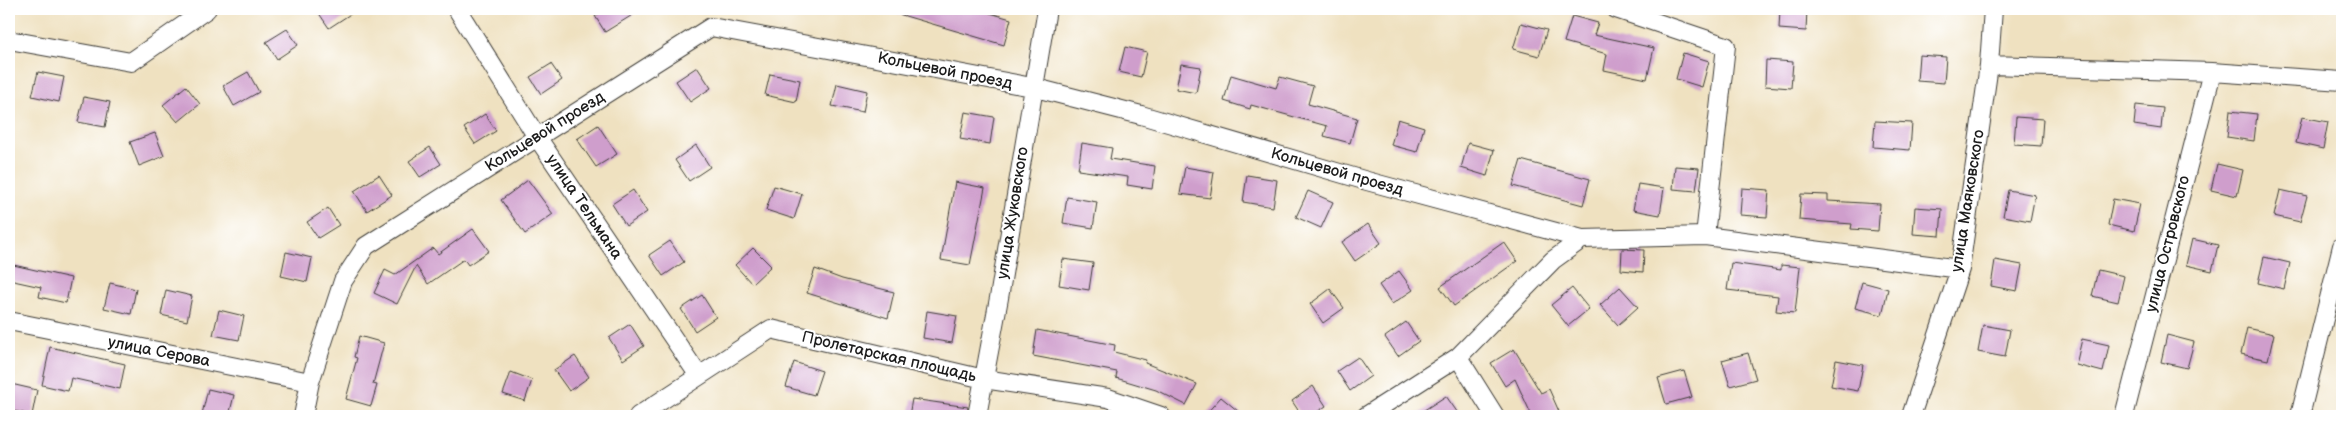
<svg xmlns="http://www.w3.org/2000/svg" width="2351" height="425" font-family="'Balsamiq Sans',sans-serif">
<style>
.building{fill:#cf9ecc}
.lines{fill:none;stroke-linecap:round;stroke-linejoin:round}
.minor-casing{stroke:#3c3a35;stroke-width:20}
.minor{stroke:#fff;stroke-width:18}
.labels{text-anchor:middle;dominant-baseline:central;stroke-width:4;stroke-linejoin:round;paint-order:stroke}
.street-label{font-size:16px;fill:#1c1c1c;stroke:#fff}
</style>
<rect width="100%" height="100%" fill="#fff"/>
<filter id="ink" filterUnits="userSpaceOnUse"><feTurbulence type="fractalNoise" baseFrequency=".02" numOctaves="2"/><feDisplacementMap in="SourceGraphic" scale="10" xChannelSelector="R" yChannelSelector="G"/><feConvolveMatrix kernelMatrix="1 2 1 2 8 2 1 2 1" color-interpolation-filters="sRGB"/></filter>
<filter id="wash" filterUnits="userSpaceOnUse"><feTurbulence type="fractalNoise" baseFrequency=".0096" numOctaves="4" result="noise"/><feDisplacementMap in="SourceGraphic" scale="20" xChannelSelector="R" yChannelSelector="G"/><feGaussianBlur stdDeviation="1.12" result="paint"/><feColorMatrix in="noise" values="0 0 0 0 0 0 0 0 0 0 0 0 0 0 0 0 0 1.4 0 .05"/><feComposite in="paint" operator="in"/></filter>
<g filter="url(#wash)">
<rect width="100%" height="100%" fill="#efe1c0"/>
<g id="blocks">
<!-- building -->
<path class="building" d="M316,9H358L329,28Z
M606,9H642L605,32L595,16Z
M896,9H976L1011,19L1004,45L895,13Z
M1780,9H1807L1806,31L1779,29Z
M1572,16L1598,23L1594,35L1654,48L1647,79L1604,70L1607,54L1564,42Z
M1521,23L1547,30L1539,56L1513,49Z
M287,29L298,45L277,59L266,42Z
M1125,47L1147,52L1141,77L1119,72Z
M1683,53L1709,61L1702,87L1676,79Z
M1919,55L1946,57L1944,83L1917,81Z
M1766,60L1793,62L1791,88L1765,86Z
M551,64L562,80L541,94L530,77Z
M1181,64L1201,67L1196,93L1176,89Z
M697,67L711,88L690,102L676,81Z
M38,72L64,77L59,102L32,96Z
M248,72L259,92L234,106L223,86Z
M770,74L800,80L796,102L765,95Z
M1231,75L1276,88L1280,77L1313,86L1308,104L1357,118L1350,143L1324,136L1327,126L1251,105L1250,109L1224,101Z
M837,84L867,91L863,112L832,106Z
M186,86L200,104L178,122L163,105Z
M84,97L110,102L105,127L78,122Z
M2136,105L2163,108L2161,129L2134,125Z
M2230,111L2257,114L2254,141L2227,137Z
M965,112L994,117L990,144L960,139Z
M485,114L496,131L475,144L464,128Z
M2016,117L2043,119L2041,146L2014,144Z
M2302,117L2328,122L2323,149L2296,143Z
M1398,119L1424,127L1417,152L1391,145Z
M1875,121L1912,123L1910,150L1873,147Z
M598,125L617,154L596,167L577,139Z
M155,133L164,156L139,166L130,142Z
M1082,143L1112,148L1110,159L1155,166L1152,189L1127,185L1128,177L1078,170Z
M1468,143L1494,150L1487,176L1461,168Z
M696,145L710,167L689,181L675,160Z
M430,147L441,164L420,177L409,161Z
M1521,160L1590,179L1583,205L1513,186Z
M2217,164L2243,170L2237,196L2211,190Z
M1675,166L1699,168L1696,191L1673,189Z
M1185,167L1214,172L1210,198L1180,194Z
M379,175L392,195L367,211L354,191Z
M1247,175L1277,180L1273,207L1243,202Z
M528,180L553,214L525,234L501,200Z
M955,182L985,188L970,265L941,260Z
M1638,184L1664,188L1660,215L1633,210Z
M774,186L802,194L794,219L766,210Z
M1742,188L1769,190L1767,217L1740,215Z
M633,190L647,212L626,226L612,204Z
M2008,190L2035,195L2030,221L2003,216Z
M2280,190L2307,196L2300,222L2274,216Z
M1308,191L1333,202L1321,228L1296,217Z
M1801,194L1828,195V201L1880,204L1878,231L1851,229L1852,224L1799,220Z
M1067,197L1097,202L1093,228L1063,223Z
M2113,199L2140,204L2134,231L2108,225Z
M1915,207L1942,209L1940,236L1913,234Z
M328,208L339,225L318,238L307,222Z
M1368,224L1381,243L1355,261L1342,242Z
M473,229L489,251L468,265L464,259L428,284L416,266L397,304L374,293L385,270L395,275L433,248L438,254Z
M2192,239L2218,245L2212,271L2186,265Z
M670,241L684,262L663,276L649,255Z
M1504,242L1517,261L1454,306L1440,287Z
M753,248L771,266L752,284L735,265Z
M1622,249L1644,250L1643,272L1621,270Z
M286,252L312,258L307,282L281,276Z
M2264,257L2290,263L2284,289L2258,283Z
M1063,259L1093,263L1089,290L1059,285Z
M1995,260L2022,265L2017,291L1991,286Z
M1731,263L1781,270V265L1800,267L1795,313L1776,311L1778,296L1727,290Z
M9,264L71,278L66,303L39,297L41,287L9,280Z
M815,269L842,279L894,292L888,318L807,293Z
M2098,270L2124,276L2118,302L2092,296Z
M1399,271L1413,290L1392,304L1379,285Z
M1862,282L1888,289L1882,315L1855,308Z
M110,283L136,289L131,314L104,308Z
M1620,287L1638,307L1618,325L1600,305Z
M1572,288L1589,309L1568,326L1551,305Z
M1330,289L1344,308L1323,323L1310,304Z
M166,290L192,296L187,321L161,315Z
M702,295L716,317L695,331L681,309Z
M219,310L244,316L239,340L213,335Z
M927,311L957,316L952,343L923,338Z
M1406,322L1419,341L1398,356L1385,337Z
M630,324L644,346L623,360L609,338Z
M1983,325L2010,330L2005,357L1978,352Z
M2247,328L2274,334L2268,360L2241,354Z
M1037,330L1115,345L1114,352L1146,360L1145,363L1197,384L1186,405L1156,390L1116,378L1117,372L1033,356Z
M2167,335L2194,342L2187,368L2161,362Z
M359,336L384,343L373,384L377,385L371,406L346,399L357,358L354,357Z
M2082,339L2109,345L2103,372L2076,365Z
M50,347L125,364L120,389L71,378L68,391L42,385Z
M1514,349L1541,393L1549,389L1561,416H1532L1515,379L1505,386L1491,363Z
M1748,353L1756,379L1730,386L1722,360Z
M575,356L589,377L569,391L554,370Z
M1358,357L1371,376L1350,391L1337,371Z
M1836,360L1863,365L1858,391L1831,386Z
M794,362L822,371L814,395L786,387Z
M1684,371L1692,397L1666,404L1658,378Z
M511,372L532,380L525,401L503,394Z
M11,384L37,390L32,415L9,410Z
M1313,386L1326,406L1311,416H1302L1292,401Z
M208,389L234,395L229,416L202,414Z
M1446,396L1460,416H1415Z
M1221,397L1244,416H1204Z
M912,399L968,407L967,416H909Z"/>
</g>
</g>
<g filter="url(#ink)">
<use href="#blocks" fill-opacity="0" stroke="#3c3a35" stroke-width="1"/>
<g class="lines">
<defs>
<path id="minor" d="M457,9L537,137L699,376
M9,40L131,62L207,9
M1989,65L2212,72L2342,81
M1705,236L1960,269
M9,321L310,382
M1458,357L1495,416
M303,416L310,382L343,281L366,246L711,27L1032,87L1141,115L1367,181L1582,239
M638,416L771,329L984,379L1108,398L1161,416
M977,416L999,298L1047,9
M1366,416L1458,357L1553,260L1582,239L1705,236L1726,46L1616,9
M1911,416L1960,269L1989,65L1993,9
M2124,416L2212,72
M2300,416L2342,246"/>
</defs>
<!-- minor casing -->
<use href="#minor" class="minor-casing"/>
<!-- minor -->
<use href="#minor" class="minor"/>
</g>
</g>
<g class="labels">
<!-- street labels -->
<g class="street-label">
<text transform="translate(945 71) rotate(11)">Кольцевой проезд</text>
<text transform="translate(545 132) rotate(-32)">Кольцевой проезд</text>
<text transform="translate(1337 172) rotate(16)">Кольцевой проезд</text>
<text transform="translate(1968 201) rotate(-81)">улица Маяковского</text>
<text transform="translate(584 207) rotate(56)">улица Тельмана</text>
<text transform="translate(1013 213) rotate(-81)">улица Жуковского</text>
<text transform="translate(2168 244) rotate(-76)">улица Островского</text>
<text transform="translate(159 352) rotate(11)">улица Серова</text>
<text transform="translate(889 357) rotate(13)">Пролетарская площадь</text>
</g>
</g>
<!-- margin -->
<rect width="2351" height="425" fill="none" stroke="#fff" stroke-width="30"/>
</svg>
